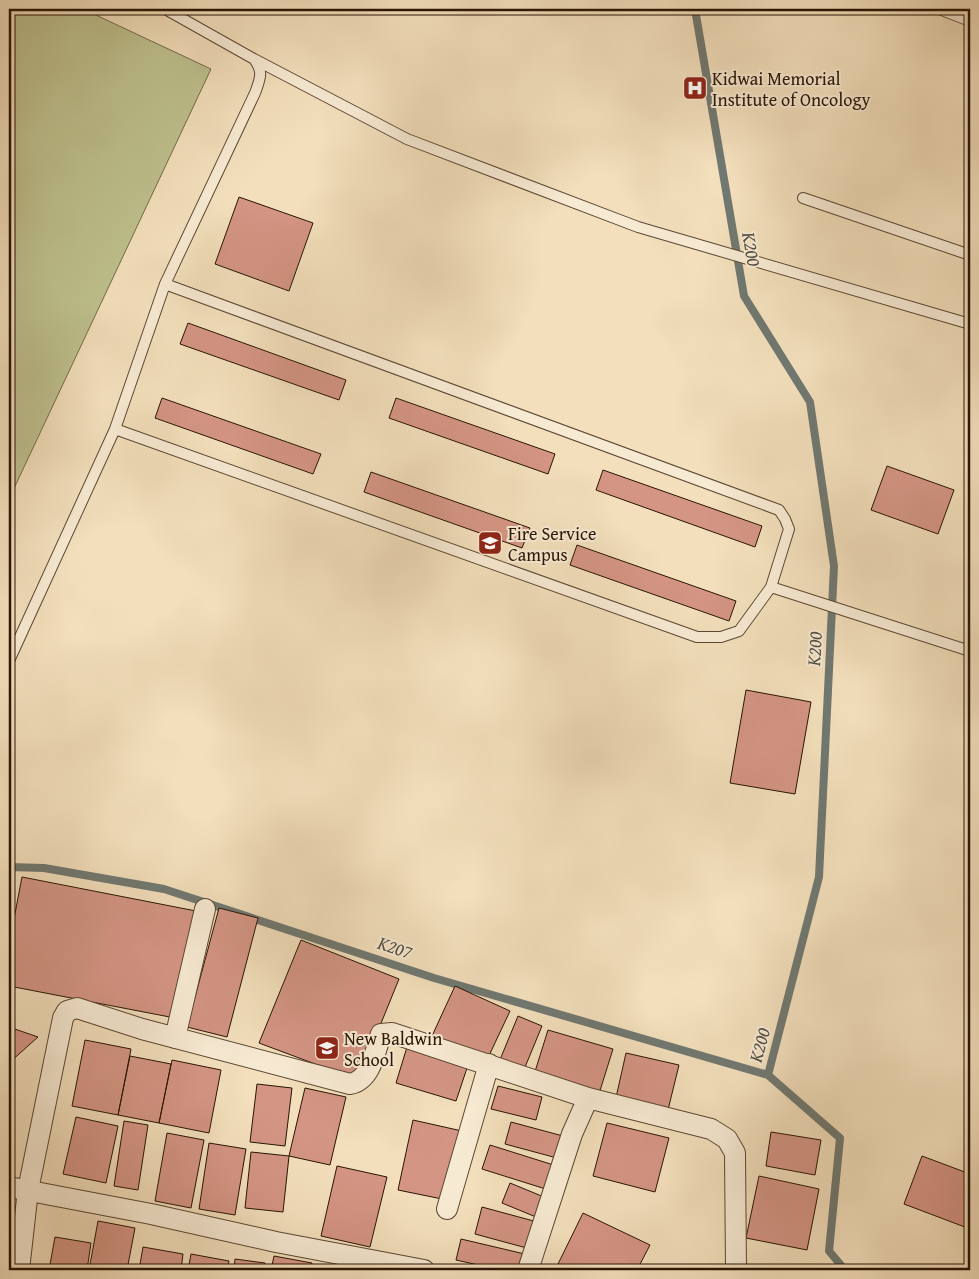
<svg xmlns="http://www.w3.org/2000/svg" width="979" height="1279" font-family="'Gentium Book Plus',serif">
<style>
.green{fill:#bec18e;stroke:#746a49}
.lines{fill:none;stroke-linecap:round;stroke-linejoin:round}
.stream{stroke:#707871;stroke-width:8}
.building{fill:#d49584;stroke:#291404}
.service-casing{stroke:#5c4732;stroke-width:12}
.minor-casing{stroke:#5c4732;stroke-width:22}
.service{stroke:#f7ead3;stroke-width:10}
.minor{stroke:#f7ead3;stroke-width:20}
.labels{text-anchor:middle;dominant-baseline:central;stroke-width:4;stroke-linejoin:round;paint-order:stroke}
.poi-label{font-size:18px;fill:#291404;stroke:#f7ead3;text-anchor:start}
.water-label{font-size:19px;font-style:italic;fill:#524e44;stroke:#f7ead3}
</style>
<rect width="100%" height="100%" fill="#f3dfbc"/>
<filter id="stains"><feTurbulence type="fractalNoise" baseFrequency=".004" numOctaves="4"/><feColorMatrix values="0 0 0 0 .2 0 0 0 0 .09 0 0 0 0 .02 0 0 0 .5 -.17"/></filter>
<radialGradient id="worn" r=".72"><stop offset=".6" stop-color="#630" stop-opacity="0"/><stop offset="1" stop-color="#630" stop-opacity=".3"/></radialGradient>
<!-- green -->
<path class="green" d="M9,9H83L211,69L9,499Z"/>
<g class="lines">
<!-- stream -->
<path class="stream" d="M695,9L744,296L810,402L834,566L819,877L768,1075
M9,867L44,868L164,889L434,978L768,1075L840,1138L829,1251L845,1270"/>
</g>
<!-- building -->
<path class="building" d="M239,197L313,223L289,291L215,264Z
M188,323L346,380L339,400L180,344Z
M162,398L321,454L313,474L155,418Z
M396,398L555,454L548,474L389,418Z
M887,466L954,490L938,534L871,510Z
M603,470L762,526L755,547L596,490Z
M371,472L530,528L522,548L364,492Z
M577,545L736,601L729,621L570,565Z
M746,690L811,702L795,794L730,783Z
M22,877L196,911L175,1018L9,986V945Z
M219,908L258,918L227,1037L187,1027Z
M301,940L399,979L358,1080L259,1043Z
M455,986L510,1011L486,1062L432,1036Z
M518,1016L542,1026L523,1072L499,1062Z
M9,1027L38,1037L9,1063Z
M548,1030L613,1049L598,1097L533,1078Z
M85,1040L131,1049L118,1115L72,1106Z
M407,1047L468,1065L456,1101L396,1083Z
M626,1053L679,1065L667,1114L615,1102Z
M130,1056L171,1064L159,1123L118,1115Z
M172,1060L221,1070L209,1133L159,1123Z
M257,1084L292,1088L285,1146L250,1142Z
M498,1086L542,1097L536,1120L491,1109Z
M305,1088L346,1097L330,1165L289,1156Z
M76,1117L118,1126L106,1183L63,1174Z
M413,1120L462,1131L447,1200L398,1190Z
M124,1121L148,1125L138,1190L114,1186Z
M511,1122L563,1136L557,1158L505,1144Z
M607,1123L669,1138L655,1192L593,1176Z
M771,1132L821,1140L815,1175L766,1166Z
M167,1133L204,1140L191,1208L155,1201Z
M209,1143L246,1149L235,1215L199,1209Z
M490,1145L560,1167L552,1191L482,1169Z
M251,1152L289,1156L283,1212L245,1208Z
M922,1156L970,1174V1229L904,1204Z
M337,1166L387,1177L370,1247L321,1236Z
M759,1176L819,1189L807,1250L746,1238Z
M510,1183L544,1197L536,1217L502,1203Z
M482,1207L541,1223L534,1250L475,1234Z
M583,1213L650,1245L637,1270H571L558,1264Z
M98,1221L135,1228L127,1270H89Z
M55,1237L91,1243L87,1270H49Z
M461,1239L529,1255L526,1270H501L456,1260Z
M143,1247L183,1254L181,1270H139Z
M191,1254L229,1261L227,1270H188Z
M274,1256L312,1263L311,1270H271Z
M235,1259L265,1263L264,1270H234Z"/>
<g class="lines">
<defs>
<path id="service" d="M939,9L970,21
M254,59L407,139L638,227L970,324
M803,198L970,255
M115,429L697,637H721L739,631L771,587L789,529L785,519L779,510L165,284
M771,587L970,651
M9,661L115,429L165,284L255,93C260,79 264,72 254,59L165,9"/>
<path id="minor" d="M175,1038L205,909
M9,1187L151,1214L276,1242L424,1270
M447,1209L489,1064
M19,1270L28,1190L63,1018L67,1011L77,1008L142,1029L350,1084C371,1080 375,1052 381,1034L392,1033L588,1098L711,1129L727,1139L735,1153L736,1270
M528,1270L572,1134L588,1098"/>
</defs>
<!-- service casing -->
<use href="#service" class="service-casing"/>
<!-- minor casing -->
<use href="#minor" class="minor-casing"/>
<!-- service -->
<use href="#service" class="service"/>
<!-- minor -->
<use href="#minor" class="minor"/>
</g>
<!-- icons -->
<defs>
<symbol id="hospital-square" viewBox="-11 -11 22 22"><rect x="-9" y="-9" width="18" height="18" rx="4" fill="#8f2418" stroke="#f7ead3"/><path d="M-5-5h3v3.5h4V-5h3V5h-3V1.5h-4V5h-3Z" fill="#fff"/></symbol>
<symbol id="university-square" viewBox="-11 -11 22 22"><rect x="-9" y="-9" width="18" height="18" rx="4" fill="#8f2418" stroke="#f7ead3"/><path d="M0-5L7-2L0 1L-7-2ZM-4 1L0 2.5L4 1V4Q0 6-4 4Z" fill="#fff"/></symbol>
<symbol id="school-square" viewBox="-11 -11 22 22"><rect x="-9" y="-9" width="18" height="18" rx="4" fill="#8f2418" stroke="#f7ead3"/><path d="M0-5L7-2L0 1L-7-2ZM-4 1L0 2.5L4 1V4Q0 6-4 4Z" fill="#fff"/></symbol>
</defs>
<g fill-rule="evenodd">
<use href="#hospital-square" x="681" y="74" width="28" height="28"/>
<use href="#university-square" x="476" y="529" width="28" height="28"/>
<use href="#school-square" x="313" y="1034" width="28" height="28"/>
</g>
<g class="labels">
<!-- poi labels -->
<g class="poi-label">
<text x="712" y="78">Kidwai Memorial<tspan x="712" dy="21">Institute of Oncology</tspan></text>
<text x="508" y="533">Fire Service<tspan x="508" dy="21">Campus</tspan></text>
<text x="344" y="1038">New Baldwin<tspan x="344" dy="21">School</tspan></text>
</g>
<!-- water labels -->
<g class="water-label">
<text transform="translate(752 249) rotate(80)">K200</text>
<text transform="translate(814 649) rotate(-87)">K200</text>
<text transform="translate(395 947) rotate(18)">K207</text>
<text transform="translate(759 1045) rotate(-75)">K200</text>
</g>
</g>
<!-- margin -->
<rect width="979" height="1279" fill="none" stroke="#f3dfbc" stroke-width="30"/>
<rect x="10" y="10" width="959" height="1259" fill="none" stroke="#291404" stroke-width="2.5"/>
<rect x="15" y="15" width="949" height="1249" fill="none" stroke="#291404"/>
<rect width="100%" height="100%" filter="url(#stains)"/>
<rect width="100%" height="100%" fill="url(#worn)"/>
</svg>
